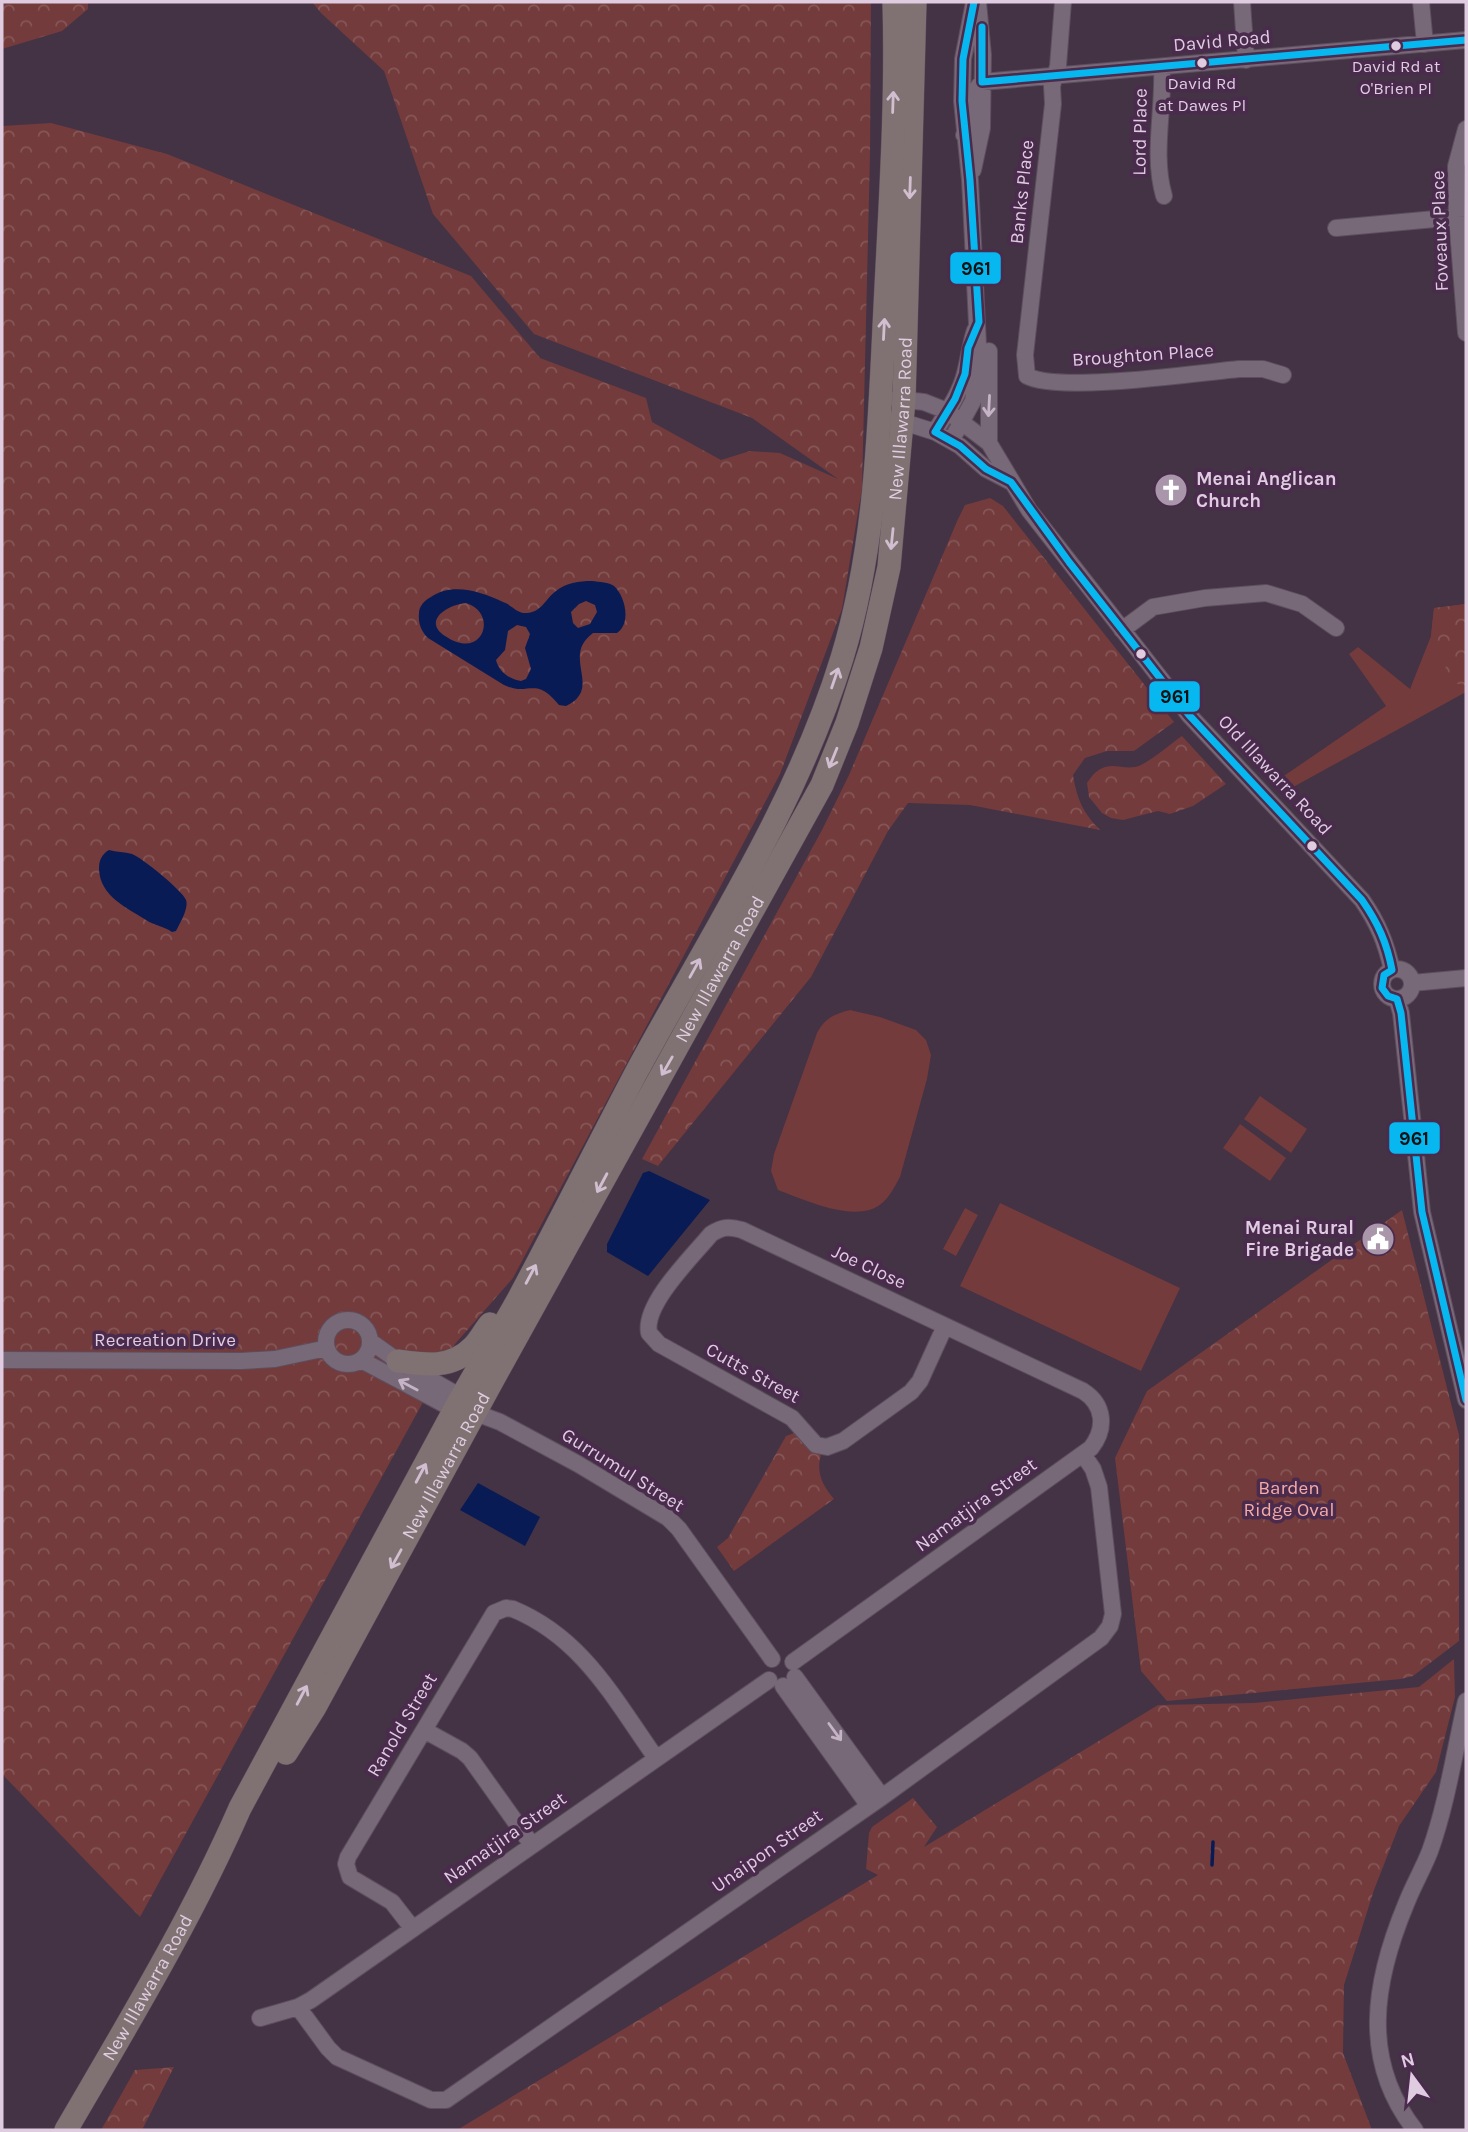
<svg xmlns="http://www.w3.org/2000/svg" width="1468" height="2132" font-family="Karla,sans-serif">
<style>
.grass{fill:#733b3b}
.forest{fill:url(#forest-crowns)}
.water{fill:#091b54;fill-rule:evenodd}
.lines{fill:none;stroke-linecap:round;stroke-linejoin:round}
.stream{stroke:#091b54;stroke-width:3.5}
.minor-casing{stroke:#5d4e5e;stroke-width:18}
.highway-casing{stroke:#5d4e5e;stroke-width:24}
.minor{stroke:#776977;stroke-width:16}
.highway{stroke:#807272;stroke-width:23}
.bus-1-casing{stroke:#4a2a4d;stroke-width:12}
.bus-1{stroke:#06b7f0;stroke-width:7}
.oneway{stroke:#d1bed0}
.oneway2{stroke:#c5b3c6}
.bus-dot{fill:#dfcce1;stroke:#4a2a4d;stroke-width:2.5}
.labels{text-anchor:middle;dominant-baseline:central;stroke-width:7;stroke-linejoin:round;paint-order:stroke}
.bus-label{font-size:17px;fill:#dfcce1;stroke:#4a2a4d}
.street-label{font-size:19px;fill:#dfcce1;stroke:#4a2a4d}
.poi-label{font-size:19px;font-weight:bold;fill:#dfcce1;stroke:#4a2a4d;text-anchor:start}
.park-label{font-size:19px;fill:#f4aba6;stroke:#4a2a4d}
.line-badge{stroke:#4a2a4d;stroke-width:2.5}
.pale-badge-label{font-size:19px;text-anchor:middle;font-weight:bold;fill:#111}
</style>
<defs>
<pattern id="forest-crowns" width="20" height="18" patternUnits="userSpaceOnUse" patternTransform="scale(1.75)"><rect width="20" height="18" fill="#733b3b"/><path d="M2 6a3 3 0 1 1 6 0M12 15a3 3 0 1 1 6 0" fill="none" stroke="#865657"/></pattern>
</defs>
<rect width="100%" height="100%" fill="#443245"/>
<!-- grass -->
<path class="grass" d="M1466,604V692L1286,791L1275,782L1386,706L1349,654L1358,647L1410,689L1431,636L1434,608Z
M850,1010L880,1017L916,1030L926,1040L931,1055L927,1079L900,1177C895,1186 889,1198 881,1204C856,1224 805,1200 778,1190L771,1171L774,1154L817,1033C825,1018 834,1014 850,1010Z
M1260,1096L1307,1129L1291,1153L1244,1119Z
M1240,1124L1286,1158L1270,1181L1223,1148Z
M1000,1203L1180,1288L1141,1371L960,1286Z
M965,1208L978,1215L956,1256L943,1249Z"/>
<!-- forest -->
<path class="forest" d="M2,2H88V9L62,31L2,49Z
M312,2H871L870,155L862,488L842,609L780,774L513,1278L455,1344L140,1917L2,1774V126L51,123L167,154L471,276L540,358L646,398L652,422L721,460L750,451L780,453L838,479L752,418L534,334L433,214L384,71L321,13Z
M990,498L1003,506L1174,722L1134,751H1107L1085,758L1073,775C1077,799 1083,813 1100,830L970,805L908,803L888,831L811,977L658,1166L642,1159L822,830L849,775L958,519L965,505Z
M1466,604V687L1441,678L1450,657L1431,636L1434,608Z
M1182,736L1226,784L1193,806L1170,814L1158,811L1123,820L1111,818L1102,813L1089,797L1087,783C1106,753 1122,774 1141,765C1155,758 1169,745 1182,736Z
M1402,1210L1459,1435V1641L1413,1676L1401,1679L1167,1701L1141,1671L1115,1458L1147,1391Z
M797,1432L822,1452C815,1471 822,1485 834,1499L734,1571L717,1547L728,1538L786,1436Z
M1454,1659L1455,1697L1436,1772L1399,1826L1374,1890L1344,1985L1343,2053L1372,2130H457L878,1875L866,1869L869,1833L872,1827L913,1798L937,1827L924,1847L1158,1705L1254,1703L1419,1687Z
M174,2067L142,2130H101L135,2070Z"/>
<!-- water -->
<path class="water" d="M592,581C599,582 609,582 614,586C626,597 631,624 617,633H593C560,657 604,688 566,706L559,705C535,675 529,697 504,685L428,638C421,631 418,623 419,613C419,606 425,600 431,597C453,582 481,592 503,602C512,605 517,614 527,613C542,612 546,598 556,591C566,583 579,581 592,581ZM586,601L595,605L597,612L590,624L578,628L573,623L571,612L579,604ZM466,603C499,613 483,662 445,636C421,620 450,604 466,603ZM517,625L526,627L530,634L525,648L531,669L526,679L521,681C509,679 499,672 496,660L505,650L508,631Z
M109,850C116,852 125,852 132,854C141,857 183,891 186,900C189,908 180,923 176,931L172,932C164,926 155,926 146,920C128,908 100,897 99,869C99,860 102,854 109,850Z
M649,1171L710,1200L648,1276L607,1252V1244L643,1173Z
M478,1483L540,1517L525,1546L460,1510Z"/>
<g class="lines">
<!-- stream -->
<path class="stream" d="M1212,1865L1213,1842"/>
<defs>
<path id="minor" d="M1063,2L1058,66L1052,86L1053,104L1025,355L1027,376C1059,393 1197,373 1239,369H1263L1283,375
M1242,2L1246,60
M1421,2L1425,44
M1162,68C1164,110 1152,155 1164,196
M1466,129L1456,166L1457,217L1466,333
M964,135L971,119L972,95L982,82L1466,40
M973,170L982,128L983,55L978,2
M1336,228L1457,217
M989,351V443
M896,399L924,402L947,411L989,443L1029,510L1189,715L1362,900C1378,923 1386,943 1392,970
M894,419L935,432L960,446L986,469L1011,482
M935,432C946,413 960,394 965,373C969,358 970,345 975,330
M951,441L973,401L979,365L970,180L962,101L963,59L974,2
M1122,630L1153,607L1205,598L1266,593L1302,604L1336,628
M1382 984a15 15 0 1 1 30 0a15 15 0 1 1-30 0Z
M1412,983L1466,978
M1397,999L1401,1013L1422,1212L1466,1400
M326 1342a22 22 0 1 1 44 0a22 22 0 1 1-44 0Z
M370,1341L398,1361L461,1397L467,1403
M2,1360L241,1361L275,1359L327,1348
M361,1360L455,1410L476,1413L500,1422L578,1464L668,1518L679,1529L772,1659
M793,1662L1091,1448C1106,1429 1105,1405 1083,1391L742,1230C729,1226 722,1227 711,1234C693,1256 643,1304 649,1333L659,1344L792,1418L816,1445L827,1447L843,1441L911,1392L920,1381L945,1326
M795,1677L882,1797
M783,1686L869,1806
M424,1730L462,1751L470,1758L532,1845
M413,1929L392,1902L350,1877L346,1864L348,1857L494,1613L506,1608L513,1609C583,1638 614,1699 656,1758
M298,2007L328,2048L337,2057L431,2100H446L882,1797L1101,1638L1110,1626L1113,1614L1099,1487L1093,1469L1083,1454
M260,2018L298,2007L311,2000L769,1680
M1415,2130C1360,2060 1374,1981 1406,1904C1413,1886 1423,1869 1430,1851C1447,1803 1455,1750 1466,1701"/>
<g id="highway">
<path d="M398,1361C426,1365 451,1369 473,1347C480,1340 484,1331 490,1324"/>
<path id="s1" d="M286,1753L315,1707L490,1385L822,785L847,723L871,648L889,567L904,400L915,2"/>
<path id="s2" d="M66,2130C127,2025 191,1920 240,1808C312,1675 383,1542 455,1409C475,1372 498,1336 519,1298C559,1223 597,1147 637,1071C710,936 797,805 842,658C877,544 879,424 885,307C890,205 897,103 894,2"/>
</g>
</defs>
<!-- minor casing -->
<use href="#minor" class="minor-casing"/>
<!-- highway casing -->
<use href="#highway" class="highway-casing"/>
<!-- minor -->
<use href="#minor" class="minor"/>
<!-- highway -->
<use href="#highway" class="highway"/>
<defs>
<path id="bus-1" d="M974,2L963,59L962,101L970,180L979,322L968,348L965,374L955,399L935,432L960,446L986,469L1011,482L1069,562L1189,715L1362,900C1378,923 1387,943 1392,970L1384,975L1382,988L1388,996L1397,999L1401,1013L1422,1212L1466,1400
M982,27V82L1466,40"/>
</defs>
<!-- bus-1 casing -->
<use href="#bus-1" class="bus-1-casing"/>
<!-- bus-1 -->
<use href="#bus-1" class="bus-1"/>
</g>
<!-- one-way arrows -->
<defs><path id="oneway-shaft" d="M-6 0H5M1.5-3L5.5 0L1.5 3" fill="none" stroke-width="1.6" stroke-linecap="round" stroke-linejoin="round" transform="scale(1.75)"/></defs>
<g class="oneway">
<use href="#oneway-shaft" transform="translate(893 102) rotate(-88)"/>
<use href="#oneway-shaft" transform="translate(910 188) rotate(92)"/>
<use href="#oneway-shaft" transform="translate(884 329) rotate(-87)"/>
<use href="#oneway-shaft" transform="translate(892 539) rotate(96)"/>
<use href="#oneway-shaft" transform="translate(835 678) rotate(-71)"/>
<use href="#oneway-shaft" transform="translate(833 758) rotate(112)"/>
<use href="#oneway-shaft" transform="translate(695 968) rotate(-61)"/>
<use href="#oneway-shaft" transform="translate(667 1066) rotate(120)"/>
<use href="#oneway-shaft" transform="translate(602 1183) rotate(118)"/>
<use href="#oneway-shaft" transform="translate(531 1274) rotate(-62)"/>
<use href="#oneway-shaft" transform="translate(421 1473) rotate(-62)"/>
<use href="#oneway-shaft" transform="translate(396 1559) rotate(119)"/>
<use href="#oneway-shaft" transform="translate(302 1695) rotate(-62)"/>
</g>
<g class="oneway2">
<use href="#oneway-shaft" transform="translate(989 406) rotate(93)"/>
<use href="#oneway-shaft" transform="translate(408 1385) rotate(-152)"/>
<use href="#oneway-shaft" transform="translate(835 1732) rotate(54)"/>
</g>
<!-- icons -->
<defs>
<symbol id="church-disc" viewBox="-11 -11 22 22"><circle r="9.5" fill="#a996aa" stroke="#4a2a4d"/><path d="M-1.2-6h2.4v3.5h3.3v2.4h-3.3V6h-2.4V-.1h-3.3v-2.4h3.3Z" fill="#fff"/></symbol>
<symbol id="civic-disc" viewBox="-11 -11 22 22"><circle r="9.5" fill="#a996aa" stroke="#4a2a4d"/><path d="M-.6-6.5H3V-4.5H.6V-3L4-1V1h2V6H-6V1h2V-1L-.6-3ZM-1.2 2.5V6h2.4V2.5Z" fill="#fff"/></symbol>
</defs>
<g fill-rule="evenodd">
<use href="#church-disc" x="1152" y="471" width="38" height="38"/>
<use href="#civic-disc" x="1359" y="1220" width="38" height="38"/>
</g>
<!-- markers -->
<g class="bus-dot">
<circle cx="1396" cy="46" r="6"/>
<circle cx="1202" cy="63" r="6"/>
<circle cx="1141" cy="654" r="6"/>
<circle cx="1312" cy="846" r="6"/>
</g>
<g class="labels">
<!-- bus labels -->
<g class="bus-label">
<text x="1396" y="66">David Rd at<tspan x="1396" dy="22">O'Brien Pl</tspan></text>
<text x="1202" y="83">David Rd<tspan x="1202" dy="22">at Dawes Pl</tspan></text>
</g>
<!-- street labels -->
<g class="street-label">
<text transform="translate(1222 41) rotate(-5)">David Road</text>
<text transform="translate(1140 132) rotate(-89)">Lord Place</text>
<text transform="translate(1022 192) rotate(-84)">Banks Place</text>
<text transform="translate(1440 231) rotate(-92)">Foveaux Place</text>
<text transform="translate(1143 355) rotate(-4)">Broughton Place</text>
<text stroke="none"><textPath href="#s1" startOffset="1484">New Illawarra Road</textPath></text>
<text transform="translate(1275 775) rotate(47)">Old Illawarra Road</text>
<text stroke="none"><textPath href="#s1" startOffset="896">New Illawarra Road</textPath></text>
<text transform="translate(869 1267) rotate(25)">Joe Close</text>
<text x="165" y="1340">Recreation Drive</text>
<text transform="translate(753 1373) rotate(29)">Cutts Street</text>
<text stroke="none"><textPath href="#s1" startOffset="329">New Illawarra Road</textPath></text>
<text transform="translate(623 1470) rotate(32)">Gurrumul Street</text>
<text transform="translate(976 1505) rotate(-36)">Namatjira Street</text>
<text transform="translate(402 1725) rotate(-59)">Ranold Street</text>
<text transform="translate(505 1838) rotate(-35)">Namatjira Street</text>
<text transform="translate(767 1851) rotate(-35)">Unaipon Street</text>
<text stroke="none"><textPath href="#s2" startOffset="164">New Illawarra Road</textPath></text>
</g>
<!-- poi labels -->
<g class="poi-label">
<text x="1196" y="479">Menai Anglican<tspan x="1196" dy="22">Church</tspan></text>
<text x="1354" y="1228" text-anchor="end">Menai Rural<tspan x="1354" dy="22">Fire Brigade</tspan></text>
</g>
<!-- park labels -->
<g class="park-label">
<text x="1289" y="1488">Barden<tspan x="1289" dy="22">Ridge Oval</tspan></text>
</g>
</g>
<g class="line-badge">
<rect x="949" y="251" width="53" height="34" rx="7" fill="#06b7f0"/>
<rect x="1148" y="680" width="53" height="33" rx="7" fill="#06b7f0"/>
<rect x="1388" y="1121" width="53" height="34" rx="7" fill="#06b7f0"/>
</g>
<g class="pale-badge-label">
<text x="976" y="275">961</text>
<text x="1175" y="703">961</text>
<text x="1414" y="1145">961</text>
</g>
<!-- border -->
<rect width="1468" height="2132" fill="none" stroke="#dfcce1" stroke-width="7"/>
<!-- north arrow -->
<g transform="translate(1412 2076) rotate(345)" stroke="#4a2a4d" stroke-width="5" paint-order="stroke">
<path d="M0-5L12 26L0 18L-12 26Z" fill="#dfcce1"/>
<text y="-10" font-size="19" font-weight="bold" text-anchor="middle" fill="#dfcce1">N</text>
</g>
</svg>
